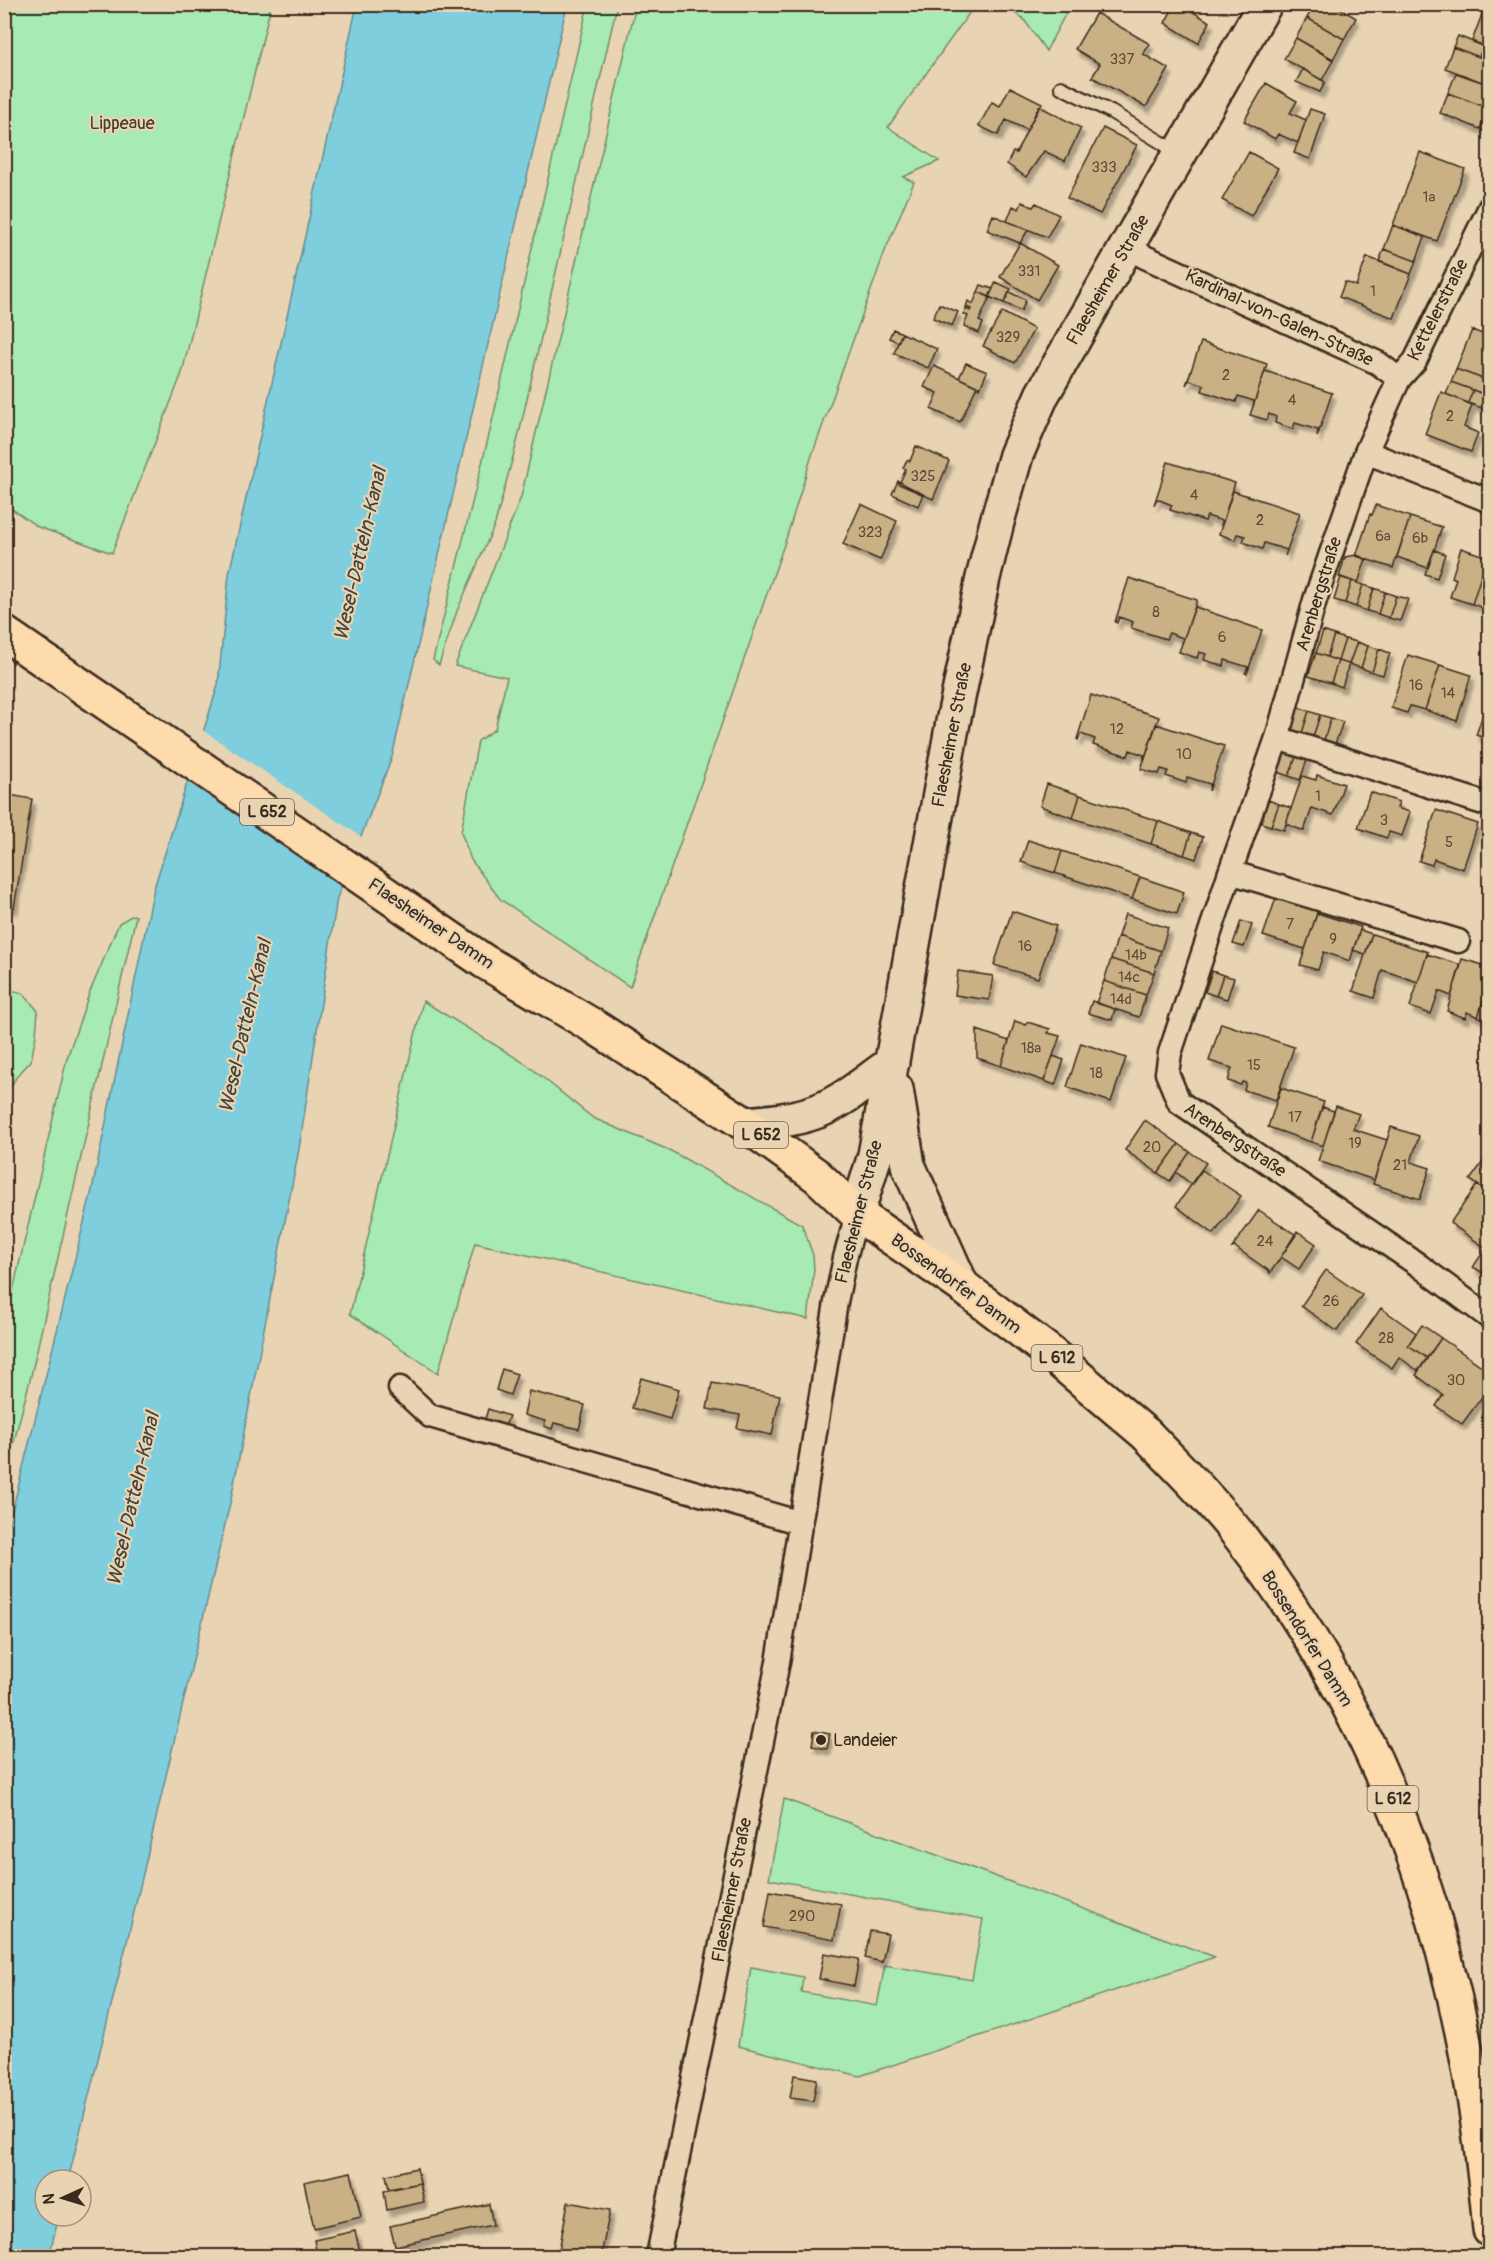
<svg xmlns="http://www.w3.org/2000/svg" width="1494" height="2261" font-family="Pangolin,sans-serif">
<style>
.green{fill:#a8eab3;stroke:#728a68;stroke-width:1.5}
.water{fill:#7fcedd;stroke:#648c91;stroke-width:1.5}
.pier{fill:#e8d4b2}
.building{fill:#c9b185;stroke:#3b2a1e;stroke-width:1.5;filter:url(#shadow)}
.lines{fill:none;stroke-linecap:round;stroke-linejoin:round}
.service-casing{stroke:#3b2a1e;stroke-width:16}
.minor-casing{stroke:#3b2a1e;stroke-width:27}
.secondary-casing{stroke:#3b2a1e;stroke-width:38}
.primary-casing{stroke:#3b2a1e;stroke-width:38}
.trunk-casing{stroke:#3b2a1e;stroke-width:38}
.service{stroke:#e8d4b2;stroke-width:12}
.minor{stroke:#e8d4b2;stroke-width:22}
.secondary{stroke:#e8d4b2;stroke-width:33}
.primary{stroke:#fedbac;stroke-width:33}
.trunk{stroke:#fedbac;stroke-width:33}
.poi-dot{fill:#3b2a1e;stroke:#e8d4b2;stroke-width:2}
.labels{text-anchor:middle;dominant-baseline:central;stroke-width:4.5;stroke-linejoin:round;paint-order:stroke}
.number-label{font-size:15px;fill:#5e4c38}
.shield{fill:#e8d4b2;stroke:#6f5d4a;stroke-width:1.5}
.shield-label{font-size:16px;font-weight:bold;fill:#3b2a1e}
.park-label{font-size:18px;fill:#463d2d;stroke:#e8d4b2}
.street-label{font-size:18px;fill:#3b2a1e;stroke:#e8d4b2}
.poi-label{font-size:18px;fill:#3b2a1e;stroke:#e8d4b2;text-anchor:start}
.water-label{font-size:20px;font-style:italic;fill:#45433b;stroke:#e8d4b2}
</style>
<defs>
<filter id="shadow"><feDropShadow dx="3.5" dy="6" stdDeviation="1.5" flood-color="#0004"/></filter>
</defs>
<rect width="100%" height="100%" fill="#e8d4b2"/>
<filter id="ink" filterUnits="userSpaceOnUse"><feTurbulence type="fractalNoise" baseFrequency=".0167" numOctaves="2"/><feDisplacementMap in="SourceGraphic" scale="12" xChannelSelector="R" yChannelSelector="G"/><feConvolveMatrix kernelMatrix="1 2 1 2 8 2 1 2 1" color-interpolation-filters="sRGB"/></filter>
<g filter="url(#ink)">
<!-- green -->
<path class="green" d="M588,4L617,5L518,438L495,524L457,611L439,665L433,660L490,431Z
M4,5H271L182,373L112,553L38,527L5,504Z
M636,5H975L888,127L939,161L903,177L914,182L885,251L811,458L787,536L630,987L500,899L471,860L461,832L478,741L495,729L507,677L455,666L521,497Z
M1001,5H1070L1046,51L1023,18Z
M133,915L136,916L31,1376L5,1476V1325L67,1058L89,994L119,923Z
M5,989L23,993L38,1011L36,1035L31,1061L17,1076L5,1096Z
M423,1001L526,1064L593,1118L671,1151L802,1225L813,1255L814,1270L808,1319L475,1243L438,1373L350,1314Z
M784,1799L1215,1957L860,2076L738,2046L751,1967L803,1977L801,1992L877,2006L885,1965L972,1980L983,1919L769,1879Z"/>
<!-- water -->
<path class="water" d="M357,5H567L392,757L337,898L299,1149L231,1499L126,1946L68,2180H45V2216H59L49,2256H5V1540L92,1190L154,888L218,685L229,574Z"/>
<!-- pier -->
<path class="pier" d="M201,729L363,838L344,888L185,780Z"/>
<!-- building -->
<path class="building" d="M1175,4H1180L1210,22L1198,43L1165,23Z
M1315,4H1333L1356,18L1344,39L1307,18Z
M1484,9L1490,11V48L1472,41Z
M1096,13L1150,44L1143,54L1169,69L1146,107L1092,77L1100,64L1075,49Z
M1307,18L1344,39L1333,59L1296,38Z
M1458,36L1483,46L1479,57L1453,47Z
M1296,38L1333,60L1322,80L1284,59Z
M1453,47L1490,61V85L1445,68Z
M1303,69L1325,82L1320,92L1296,82Z
M1456,73L1490,85L1488,108L1448,93Z
M1266,83L1297,101L1290,113L1306,120L1298,143L1278,134L1275,139L1244,121Z
M1010,87L1042,103L1027,130L1006,120L998,135L979,126L992,102L1000,106Z
M1448,93L1488,108L1480,129L1440,113Z
M1039,106L1081,128L1065,161L1044,151L1026,177L1007,164L1013,152L1016,153Z
M1310,109L1325,114L1310,159L1294,153Z
M1103,128L1137,145L1100,214L1067,198Z
M1249,152L1278,168L1251,216L1222,200Z
M1420,152L1465,169L1437,241L1393,225Z
M1022,202L1033,207L1036,203L1059,215L1047,237L1007,221L1013,206L1019,209Z
M993,215L1028,230L1020,243L987,230Z
M1393,225L1425,237L1416,261L1384,249Z
M1020,243L1058,265L1037,300L1000,277Z
M1384,249L1416,261L1411,274L1379,261Z
M1367,257L1411,274L1394,318L1339,297L1345,282L1356,286Z
M996,282L1011,289L1004,303L989,297Z
M981,285L993,289L989,297L978,292Z
M978,292L990,297L979,321L983,323L979,333L964,326L968,316L963,314L966,309L970,311L971,309L966,307L968,301L973,304Z
M1009,292L1026,300L1021,311L1004,303Z
M939,304L958,312L952,326L933,318Z
M1002,312L1034,329L1015,363L983,346Z
M893,329L902,333L898,342L889,338Z
M1472,330L1490,337V371L1486,380L1456,369Z
M902,333L937,349L928,368L894,353Z
M1201,342L1267,364L1253,407L1254,401L1238,396L1236,402L1202,391L1204,385L1189,380L1186,385Z
M966,363L987,372L980,388L959,378Z
M934,366L977,386L960,422L931,409L938,393L924,387Z
M1456,369L1486,380L1481,393L1451,382Z
M1265,371L1332,393L1317,437L1318,430L1295,423L1293,429L1275,423L1276,417L1269,414L1267,420L1250,415Z
M1451,382L1473,390L1468,403L1446,394Z
M1473,390L1490,397V411L1468,403Z
M1441,392L1472,405L1464,427L1478,433L1471,452L1425,434Z
M916,446L949,461L933,499L899,484L906,469L903,468L907,460L910,461Z
M1168,462L1235,483L1221,527L1222,521L1207,516L1205,521L1170,510L1172,505L1157,499L1154,505Z
M898,481L923,494L918,506L892,494Z
M1233,491L1300,513L1285,556L1287,550L1264,543L1262,549L1243,542L1245,536L1237,534L1235,540L1219,534Z
M861,504L897,521L880,560L843,544Z
M1376,505L1410,517L1393,568L1356,556L1370,514L1372,515Z
M1410,517L1442,527L1428,568L1397,557Z
M1461,548L1487,557L1472,604L1450,597L1456,579L1452,577Z
M1434,550L1445,554L1437,578L1425,574Z
M1357,555L1366,559L1358,583L1339,577L1345,557Z
M1487,557L1490,558V610L1472,604Z
M1341,577L1352,581L1345,603L1334,600Z
M1129,578L1197,600L1182,644L1183,638L1169,633L1166,639L1131,628L1133,622L1119,617L1117,623L1115,622Z
M1352,581L1363,585L1356,607L1345,603Z
M1363,585L1374,588L1367,611L1356,607Z
M1374,588L1385,592L1378,614L1367,611Z
M1385,592L1396,596L1389,618L1378,614Z
M1396,596L1408,599L1400,621L1389,618Z
M1195,607L1262,630L1247,674L1245,673L1248,667L1225,660L1224,666L1204,660L1206,654L1199,652L1197,658L1179,652Z
M1323,631L1334,635L1327,657L1316,653Z
M1334,635L1345,639L1338,661L1327,657Z
M1345,639L1357,642L1349,664L1338,661Z
M1357,642L1368,646L1361,668L1349,664Z
M1368,646L1379,649L1372,672L1361,668Z
M1379,649L1390,653L1383,675L1372,672Z
M1316,653L1338,661L1331,683L1308,676Z
M1408,655L1440,665L1425,710L1410,706L1407,713L1391,708Z
M1338,661L1349,664L1342,687L1331,683Z
M1440,665L1471,675L1457,721L1425,710Z
M1490,693V740L1476,735Z
M1091,695L1159,717L1144,761V755L1130,750L1128,756L1093,745L1095,739L1081,734L1078,740L1077,739Z
M1298,707L1309,711L1302,733L1291,730Z
M1309,711L1320,715L1313,737L1302,733Z
M1320,715L1331,718L1324,740L1313,737Z
M1331,718L1343,722L1335,744L1324,740Z
M1156,724L1224,746L1209,791L1210,784L1187,777L1186,783L1166,776L1168,771L1161,769L1159,774L1141,769Z
M1285,748L1297,754L1289,776L1277,772Z
M1297,754L1308,757L1300,780L1289,776Z
M1317,775L1344,784L1333,815L1312,808L1304,831L1286,824L1302,776L1316,780Z
M1047,784L1080,795L1073,818L1040,806Z
M1370,792L1399,802L1397,808L1410,812L1402,836L1389,832L1387,838L1358,828Z
M4,794L32,799L14,908L4,906Z
M1080,795L1158,821L1151,844L1073,818Z
M1268,800L1279,804L1271,826L1261,823Z
M1279,804L1291,808L1284,830L1271,826Z
M1436,810L1478,824L1463,869L1434,859L1432,865L1419,861Z
M1158,821L1191,833L1184,855L1151,844Z
M1191,833L1203,837L1196,859L1184,855Z
M1028,840L1062,851L1055,873L1021,862Z
M1062,851L1140,877L1132,899L1055,873Z
M1140,877L1184,892L1177,914L1132,899Z
M1276,898L1318,911L1305,949L1263,936Z
M1012,911L1056,926L1038,978L994,965Z
M1317,913L1361,927L1350,961L1324,952L1318,970L1300,965Z
M1125,914L1168,928L1161,951L1118,936Z
M1241,921L1252,925L1244,947L1233,944Z
M1360,930L1372,934L1365,954L1353,950Z
M1372,934L1428,952L1418,982L1382,970L1374,998L1353,991Z
M1118,936L1161,951L1154,973L1111,959Z
M1427,954L1461,965L1451,996L1439,991L1431,1014L1410,1007Z
M1111,959L1154,973L1146,995L1104,981Z
M1462,959L1490,967V981L1478,1017L1467,1012L1465,1018L1447,1011Z
M958,971L993,976L989,1000L955,995Z
M1212,971L1223,975L1216,996L1205,992Z
M1223,975L1234,978L1227,999L1216,996Z
M1104,981L1146,995L1139,1017L1096,1003Z
M1488,984H1490V1020L1478,1017Z
M1092,1001L1115,1009L1112,1020L1088,1013Z
M1015,1021L1026,1025L1027,1022L1050,1029L1048,1033L1060,1036L1044,1081L1001,1066Z
M1221,1023L1294,1047L1276,1100L1244,1090L1246,1083L1242,1082L1241,1085L1228,1081L1232,1068L1209,1061Z
M977,1030L1009,1041L1001,1066L977,1058Z
M1081,1043L1126,1058L1111,1102L1067,1087Z
M1053,1056L1064,1060L1055,1085L1044,1081Z
M1281,1088L1324,1102L1311,1142L1268,1127Z
M1336,1106L1359,1114L1353,1129L1387,1140L1374,1180L1318,1161Z
M1322,1107L1334,1111L1323,1146L1311,1142Z
M1145,1120L1179,1144L1158,1173L1125,1150Z
M1391,1127L1419,1136L1411,1162L1430,1168L1420,1199L1373,1184Z
M1179,1144L1190,1152L1170,1181L1158,1173Z
M1190,1152L1206,1163L1191,1184L1176,1172Z
M1490,1152V1193L1470,1180Z
M1202,1170L1241,1196L1214,1234L1176,1206Z
M1477,1185L1490,1193L1489,1250L1450,1223Z
M1259,1210L1296,1235L1270,1273L1269,1271L1235,1247L1232,1248Z
M1297,1231L1316,1244L1299,1269L1281,1257Z
M1486,1248L1490,1251V1264L1483,1273L1473,1267Z
M1326,1270L1362,1295L1337,1331L1301,1306Z
M1381,1308L1416,1333L1408,1345L1427,1358L1418,1371L1399,1357L1392,1368L1356,1344Z
M1422,1325L1441,1338L1427,1358L1408,1345Z
M1441,1338L1490,1372V1386L1462,1424L1436,1406L1443,1395L1416,1375Z
M502,1369L517,1374L510,1395L496,1390Z
M641,1378L679,1389L670,1419L632,1408Z
M712,1383L780,1395L772,1435L737,1428L740,1415L707,1409Z
M529,1391L585,1405L579,1429L554,1423L552,1429L544,1426L545,1421L524,1415Z
M488,1409L509,1416L504,1429L484,1422Z
M814,1731L830,1734L827,1749L812,1746Z
M770,1891L841,1904L834,1940L764,1927Z
M870,1931L888,1934L882,1962L865,1958Z
M824,1953L859,1959L854,1986L819,1979Z
M794,2075L817,2079L813,2101L790,2098Z
M417,2168L420,2183L389,2189L386,2175Z
M351,2172L361,2217L314,2228L304,2182Z
M420,2183L424,2202L387,2210L384,2191Z
M568,2202L610,2210L601,2256H558Z
M489,2204L493,2225L395,2246L390,2226Z
M355,2231L361,2256H317L314,2240Z"/>
<g class="lines">
<defs>
<path id="service" d="M1061,87L1111,112L1179,153"/>
<path id="minor" d="M1127,246L1145,257L1378,363L1399,379L1366,452L1490,501
M1399,379L1415,361L1490,207
M1366,452L1315,600L1277,738L1230,872L1170,1053L1167,1073L1179,1102L1417,1264L1490,1318
M1277,738L1490,805
M1230,872L1458,941
M400,1388L430,1416L801,1523
M658,2256L778,1662L836,1302L845,1258L857,1214"/>
<path id="secondary" d="M896,1089L908,1165L962,1286
M745,1124C769,1122 794,1120 818,1111C844,1101 869,1079 892,1063
M857,1214L875,1155L953,722L983,578L997,522L1016,455L1042,395L1265,4"/>
<path id="primary" d="M4,633L485,962L595,1027L745,1124L817,1176L857,1214L962,1286L1049,1352L1147,1435"/>
<path id="trunk" d="M1147,1435C1180,1469 1213,1502 1242,1539C1399,1742 1469,1976 1490,2230"/>
</defs>
<!-- service casing -->
<use href="#service" class="service-casing"/>
<!-- minor casing -->
<use href="#minor" class="minor-casing"/>
<!-- secondary casing -->
<use href="#secondary" class="secondary-casing"/>
<!-- primary casing -->
<use href="#primary" class="primary-casing"/>
<!-- trunk casing -->
<use href="#trunk" class="trunk-casing"/>
<!-- service -->
<use href="#service" class="service"/>
<!-- minor -->
<use href="#minor" class="minor"/>
<!-- secondary -->
<use href="#secondary" class="secondary"/>
<!-- primary -->
<use href="#primary" class="primary"/>
<!-- trunk -->
<use href="#trunk" class="trunk"/>
</g>
</g>
<!-- markers -->
<circle class="poi-dot" cx="821" cy="1740" r="6"/>
<g class="labels">
<!-- number labels -->
<g class="number-label">
<text x="1122" y="59">337</text>
<text x="1104" y="167">333</text>
<text x="1429" y="197">1a</text>
<text x="1029" y="271">331</text>
<text x="1373" y="291">1</text>
<text x="1008" y="337">329</text>
<text x="1226" y="375">2</text>
<text x="1292" y="400">4</text>
<text x="1450" y="416">2</text>
<text x="923" y="476">325</text>
<text x="1194" y="495">4</text>
<text x="1260" y="520">2</text>
<text x="870" y="532">323</text>
<text x="1383" y="536">6a</text>
<text x="1420" y="538">6b</text>
<text x="1156" y="612">8</text>
<text x="1222" y="637">6</text>
<text x="1416" y="685">16</text>
<text x="1448" y="693">14</text>
<text x="1117" y="729">12</text>
<text x="1184" y="754">10</text>
<text x="1318" y="796">1</text>
<text x="1384" y="820">3</text>
<text x="1449" y="842">5</text>
<text x="1290" y="924">7</text>
<text x="1333" y="939">9</text>
<text x="1025" y="946">16</text>
<text x="1136" y="955">14b</text>
<text x="1129" y="977">14c</text>
<text x="1121" y="999">14d</text>
<text x="1031" y="1048">18a</text>
<text x="1254" y="1065">15</text>
<text x="1096" y="1073">18</text>
<text x="1295" y="1117">17</text>
<text x="1355" y="1143">19</text>
<text x="1152" y="1147">20</text>
<text x="1400" y="1165">21</text>
<text x="1265" y="1241">24</text>
<text x="1331" y="1301">26</text>
<text x="1386" y="1338">28</text>
<text x="1456" y="1380">30</text>
<text x="802" y="1916">290</text>
</g>
<!-- shield labels -->
<g class="shield">
<rect x="240" y="799" width="54" height="26" rx="4.5"/>
<rect x="734" y="1122" width="54" height="26" rx="4.5"/>
<rect x="1031.5" y="1345" width="51" height="26" rx="4.5"/>
<rect x="1367.5" y="1786" width="51" height="26" rx="4.5"/>
</g>
<g class="shield-label">
<text x="267" y="812">L 652</text>
<text x="761" y="1135">L 652</text>
<text x="1057" y="1358">L 612</text>
<text x="1393" y="1799">L 612</text>
</g>
<!-- park labels -->
<g class="park-label">
<text x="122" y="123">Lippeaue</text>
</g>
<!-- street labels -->
<g class="street-label">
<text transform="translate(1108 280) rotate(-60)">Flaesheimer Straße</text>
<text transform="translate(1438 310) rotate(-63)">Kettelerstraße</text>
<text transform="translate(1279 318) rotate(25)">Kardinal-von-Galen-Straße</text>
<text transform="translate(1319 594) rotate(-73)">Arenbergstraße</text>
<text transform="translate(952 735) rotate(-79)">Flaesheimer Straße</text>
<text transform="translate(431 924) rotate(34)">Flaesheimer Damm</text>
<text transform="translate(1235 1140) rotate(34)">Arenbergstraße</text>
<text transform="translate(859 1212) rotate(-76)">Flaesheimer Straße</text>
<text transform="translate(956 1284) rotate(36)">Bossendorfer Damm</text>
<text transform="translate(1307 1639) rotate(58)">Bossendorfer Damm</text>
<text transform="translate(732 1890) rotate(-79)">Flaesheimer Straße</text>
</g>
<!-- poi labels -->
<g class="poi-label">
<text x="833" y="1740">Landeier</text>
</g>
<!-- water labels -->
<g class="water-label">
<text transform="translate(360 554) rotate(-77)">Wesel-Datteln-Kanal</text>
<text transform="translate(245 1026) rotate(-77)">Wesel-Datteln-Kanal</text>
<text transform="translate(133 1499) rotate(-77)">Wesel-Datteln-Kanal</text>
</g>
</g>
<!-- margin -->
<rect width="1494" height="2261" fill="none" stroke="#e8d4b2" stroke-width="24"/>
<rect x="12" y="12" width="1470" height="2237" fill="none" stroke="#3b2a1e" stroke-width="2" filter="url(#ink)"/>
<!-- north arrow -->
<g transform="translate(63 2198) rotate(266)"><circle r="28" fill="#e8d4b2" stroke="#a39077" stroke-width="1.5"/>
<path d="M0-4.5L10 22L0 15L-10 22Z" fill="#3b2a1e"/>
<text y="-9" font-size="16" font-weight="bold" text-anchor="middle" fill="#3b2a1e">N</text>
</g>
</svg>
